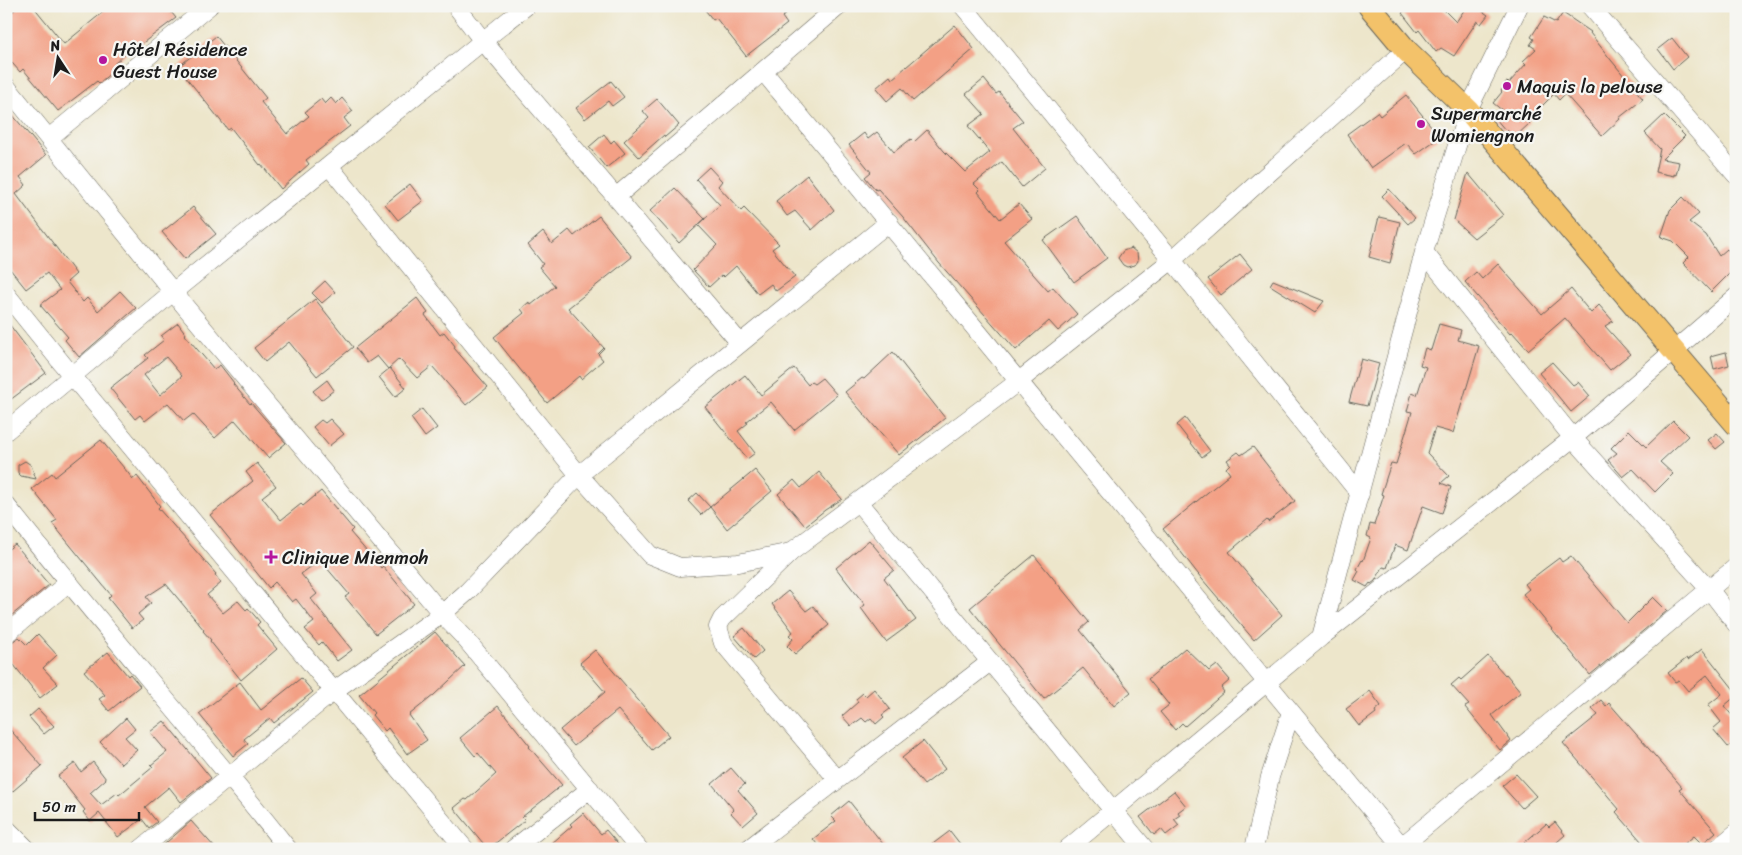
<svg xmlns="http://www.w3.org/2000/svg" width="1742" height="855" font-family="Sriracha,sans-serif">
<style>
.building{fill:#f3a085;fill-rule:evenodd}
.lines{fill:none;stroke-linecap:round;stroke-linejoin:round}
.minor-casing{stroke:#656359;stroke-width:19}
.major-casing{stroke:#656359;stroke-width:24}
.minor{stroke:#fff;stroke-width:18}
.major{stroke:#f3c26a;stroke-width:22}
.poi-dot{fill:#b5179e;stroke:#f6f6f2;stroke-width:2}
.labels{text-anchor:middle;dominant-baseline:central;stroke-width:4.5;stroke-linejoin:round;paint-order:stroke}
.poi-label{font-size:19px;fill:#1c1c1c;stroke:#f6f6f2;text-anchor:start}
</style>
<rect width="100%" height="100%" fill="#f6f6f2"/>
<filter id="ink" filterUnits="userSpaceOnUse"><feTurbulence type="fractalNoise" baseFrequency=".02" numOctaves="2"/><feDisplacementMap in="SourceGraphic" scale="10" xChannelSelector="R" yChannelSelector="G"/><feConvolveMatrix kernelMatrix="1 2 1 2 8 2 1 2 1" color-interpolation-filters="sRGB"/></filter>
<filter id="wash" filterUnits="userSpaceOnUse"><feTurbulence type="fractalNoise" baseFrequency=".0096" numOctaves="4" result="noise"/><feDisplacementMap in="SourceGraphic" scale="20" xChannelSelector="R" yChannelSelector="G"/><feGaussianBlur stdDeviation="1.12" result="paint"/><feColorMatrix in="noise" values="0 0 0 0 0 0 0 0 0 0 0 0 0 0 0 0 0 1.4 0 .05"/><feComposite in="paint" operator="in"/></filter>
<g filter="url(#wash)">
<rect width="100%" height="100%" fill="#ede6cb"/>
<g id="blocks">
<!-- building -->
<path class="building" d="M19,6H33L64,44L103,12L99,6H166L176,18L136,48L135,46L115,63L118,67L99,83L97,81L58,111L23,69L20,72L6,56V17Z
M702,6H796L782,17L787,24L746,56L716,18L713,20Z
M1409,6H1443V9L1456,22L1467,6H1485L1482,11L1488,15L1481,24L1477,21L1454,56L1441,48L1436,52L1419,30L1417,32L1402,13Z
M1563,13L1591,32L1590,33L1611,60L1643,99L1619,118L1620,119L1602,136L1565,94L1559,100L1554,94L1528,120L1530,123L1514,138L1507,130L1506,131L1495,118L1503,111L1493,103L1502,92L1501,91L1506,82L1509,83L1526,64L1523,61L1536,49L1530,45L1534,39L1531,37L1544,17L1556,23Z
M955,25L974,49L913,101L902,88L887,101L876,88L890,76L892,79Z
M216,36L266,98L261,102L287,134L309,116L305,112L321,99L325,104L331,98L336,104L342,98L353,111L344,118L350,126L306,160L309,164L281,189L261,164L260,165L231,128L228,130L178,67Z
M1672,38L1687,57L1673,69L1658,49Z
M984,79L996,94L999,92L1023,121L1013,128L1045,168L1022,187L1002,162L974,184L980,190L978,192L1000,219L1019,204L1032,219L1004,241L1048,291L1053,287L1077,314L1058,331L1049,321L1016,350L939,263L903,217L878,189L876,190L865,177L871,172L849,145L864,133L868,139L877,132L894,152L911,139L914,142L927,130L944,151L965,172L990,152L968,126L984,114L966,94Z
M611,81L624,97L612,106L608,101L585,119L576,108Z
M1406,95L1440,137L1416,154L1406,143L1371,168L1347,134L1377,112L1380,116Z
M657,99L679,125L665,137L664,135L639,157L624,141L649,118L643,111Z
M6,107L46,155L20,177L26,185L16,194L76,274L67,282L83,302L87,298L98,311L120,291L136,308L79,357L65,340L68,337L40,305L60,290L47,273L26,289L6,264Z
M1664,115L1685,136L1662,159L1679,162L1676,175L1674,174V176L1655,172L1660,149L1645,133Z
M604,134L611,143L614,140L625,153L606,168L589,147Z
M709,167L722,181L718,186L741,211L744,208L779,244L772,249L795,277L776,291L771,284L758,294L736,266L724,277L722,275L709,287L693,270L717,245L698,225L720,205L696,179Z
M1468,173L1503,215L1474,238L1454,220Z
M807,175L834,210L812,230L795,211L787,216L776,201Z
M410,184L423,201L398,220L385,204Z
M675,188L705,219L679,243L650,211Z
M1389,189L1415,218L1408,224L1382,196Z
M1683,197L1699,214L1689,222L1706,235L1719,256L1727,249L1736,259V267L1711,292L1683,263L1689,257L1673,241L1661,237L1670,210Z
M193,207L216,234L185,259L162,232Z
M599,216L632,257L568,308L604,348L598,354L603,360L581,379L579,376L547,403L494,337L524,313L521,309L529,302L531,305L555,286L539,267L543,264L528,245L543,232L552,244L569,230L574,236Z
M1077,216L1107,258L1074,282L1043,240Z
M1379,217L1400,222L1390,263L1369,257Z
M1131,248L1137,253L1138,261L1135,265L1127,267L1123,265L1118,258L1123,251Z
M1240,254L1252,269L1221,295L1208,279Z
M1498,264L1542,314L1571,289L1591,313L1599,305L1613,321L1605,326L1630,354L1610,370L1565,318L1528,350L1512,332L1510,334L1465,282L1476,272L1482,279Z
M1273,280L1324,301L1315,313L1270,285Z
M325,281L335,292L322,303L312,293Z
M417,298L428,313L425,315L440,335L444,332L455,346L454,348L488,387L466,405L432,366L417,378L399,359L388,369L377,356L367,363L355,348Z
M315,299L353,347L317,376L289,342L265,362L254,348Z
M6,320L46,373L6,403Z
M178,323L186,334L185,335L214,369L220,365L234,383L233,384L250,404L251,403L286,443L268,458L235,420L215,438L193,414L184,421L168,403L145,421L140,415L135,419L110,388L148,358L145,355L164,340L161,336ZM166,357L182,376L160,395L144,375Z
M1439,324L1461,330L1458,340L1479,346L1453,433L1435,428L1427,453L1449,476L1441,483L1451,487L1442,513L1423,506L1408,550L1395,545L1387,568L1383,567L1375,581L1371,584L1370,583L1367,587L1354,580L1359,571L1357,569L1362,560L1363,561L1371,538L1367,536L1370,524L1374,525L1384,495L1381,494L1391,463L1396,464L1409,422L1412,412L1407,411L1412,393L1417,395L1426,367L1420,365L1425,348L1431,350Z
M893,352L945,418L899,455L845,392L862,378L864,379Z
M1726,352L1729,365L1714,369L1711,356Z
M1361,359L1379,364L1367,406L1349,402Z
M1552,362L1573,385L1578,382L1590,396L1571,412L1539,373Z
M390,368L406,388L395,397L379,377Z
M794,368L808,385L811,382L814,384L822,378L837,395L794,430L771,402L746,422L748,423L738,431L755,453L747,459L705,407L745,375L761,395Z
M327,380L334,390L321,400L313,391Z
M422,409L437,428L425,437L411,418Z
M1185,418L1210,451L1202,457L1177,425Z
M330,419L344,434L329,446L313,427L321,420L325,423Z
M1673,421L1688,436L1660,462L1673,474L1655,492L1633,469L1623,477L1608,460L1617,453L1611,448L1629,430L1646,447Z
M1717,433L1725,442L1716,449L1708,440Z
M101,440L133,479L137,476L160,506L158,508L216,574L215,575L221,583L207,595L223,613L238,601L246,610L248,608L260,622L257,625L277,649L241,680L210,641L211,640L203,631L204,630L166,584L146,597L151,603L138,614L143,620L132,628L108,598L111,595L52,523L57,520L32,489L52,473L55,477Z
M1253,447L1295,501L1268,522L1267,520L1229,552L1282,615L1254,640L1202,579L1163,529L1230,474L1226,468L1230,464L1227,460L1238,452L1241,455Z
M25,461L31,465L36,479L21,476L18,473V465Z
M257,463L276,486L262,497L281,520L301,504L303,506L321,491L353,529L350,532L381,568L383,566L414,604L376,634L345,597L349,594L320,560L301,574L317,594L311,599L352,650L337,661L322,642L319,645L305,629L314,622L296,599L292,602L275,582L269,588L210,515L253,481L246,472Z
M755,470L772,491L727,529L710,507Z
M819,472L842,499L825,510L805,526L778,494L794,480L801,488Z
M697,493L710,507L701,515L688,501Z
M869,540L894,570L884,578L916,620L886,642L861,608L865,605L836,568Z
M15,544L49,585L6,620V551Z
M1034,555L1089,622L1080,630L1131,692L1114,706L1083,668L1044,699L970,608Z
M1571,556L1627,623L1653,597L1667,611L1590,675L1523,594L1529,589L1525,584L1543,570L1559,558L1562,562Z
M788,591L806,611L813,606L829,625L795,654L787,646L793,639L789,635L793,632L772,604Z
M744,628L763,651L754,659L734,636Z
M435,632L465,666L434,695L409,715L427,740L407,754L388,728L385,731L372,715L374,713L359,695Z
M38,634L57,655L43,668L58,684L40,698L6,655V644L12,642L19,637L27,645Z
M1185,648L1209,671L1217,665L1230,680L1221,688L1224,692L1185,726L1182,723L1175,730L1160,712L1169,705L1148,679Z
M1702,649L1736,692V696L1724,706L1736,720V741L1728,747L1713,729L1721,722L1708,705L1722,694L1707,675L1688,691L1679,680L1675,682L1668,673L1687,658L1688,660Z
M595,650L669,736L652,750L618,710L574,746L560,730L605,692L580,663Z
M108,652L128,676L130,674L140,686L109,711L99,699L105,695L84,671Z
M1488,656L1505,675L1506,674L1521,692L1492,715L1511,741L1500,750L1465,707L1469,705L1451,685L1459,678L1461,680Z
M301,678L313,692L274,723L270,718L244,739L248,744L233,756L199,714L240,682L261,710Z
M874,689L890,709L882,715L884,717L876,724L871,718L866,722L862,718L851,726L842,716L858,702L856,699L863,693L866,696Z
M1370,691L1381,706L1375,711L1376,713L1359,726L1346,709Z
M1601,700L1606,706L1609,703L1682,787L1679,789L1716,832L1702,844L1694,836L1678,849H1648L1616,812L1619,809L1563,743L1598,715L1592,708Z
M498,706L530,746L529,747L562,785L522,817L525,820L488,849L454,808L465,799L467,800L496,774L478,753L475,756L460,738Z
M38,709L54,726L44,734L29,717Z
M126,718L135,729L125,737L137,750L121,764L100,742Z
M164,721L211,778L181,802L169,787L145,807L157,822L149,828L142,819L118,837L99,813L90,821L83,812L85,810L58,776L75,763L81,772L93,762L106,779L90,793L101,805L117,793L119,795L153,767L151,765L167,752L150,732Z
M6,725L42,766L6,797Z
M923,741L945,769L924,785L902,758Z
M731,768L745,784L738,790L758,813L743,826L731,813L734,810L712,784Z
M1516,774L1536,796L1522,808L1502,786Z
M1174,791L1186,806L1178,812L1180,815L1174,819L1179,825L1166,835L1161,829L1154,835L1140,817Z
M849,801L887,849H821L813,839L836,821L831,816Z
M583,813L601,834L606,830L622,849H545L572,826L570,824Z
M191,821L216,849H159Z
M1555,822L1565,835L1549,849H1517L1546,824L1549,827Z
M950,831L964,849H926Z"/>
</g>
</g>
<g filter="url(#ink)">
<use href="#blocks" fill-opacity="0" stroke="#656359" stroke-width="1"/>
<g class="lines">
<defs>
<path id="minor" d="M456,6L483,41L740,343
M963,6L1172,260L1360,494
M1590,6L1736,175
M763,71L1404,849
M6,86L173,292L442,614L463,636L639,849
M49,138L209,6
M329,166L579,475L650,555L680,567L738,563L791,552
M616,197L839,6
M1424,252L1573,438L1709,589L1736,624
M6,294L73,377L465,849
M6,431L173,292L526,6
M858,502L1145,849
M6,505C98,621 196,733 288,849
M6,634L68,583
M1321,637L1424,252L1468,110L1519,6
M837,779L723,643L718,627L722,619L791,552L1019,381L1172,260L1406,50
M6,828L27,849
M1402,846L1736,567
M141,849L335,690L442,614L467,592L579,475L889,222
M513,849L590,789
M748,849L990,662
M1067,849L1321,637L1573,438L1736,297
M1254,849L1270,777L1291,712
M1717,849L1736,833"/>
<path id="major" d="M1369,6L1406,50L1468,110L1736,424"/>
</defs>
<!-- minor casing -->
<use href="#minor" class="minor-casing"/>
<!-- major casing -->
<use href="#major" class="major-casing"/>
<!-- minor -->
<use href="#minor" class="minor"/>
<!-- major -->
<use href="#major" class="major"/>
</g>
</g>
<!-- markers -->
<g class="poi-dot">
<circle cx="103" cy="60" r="5"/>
<circle cx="1507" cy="86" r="5"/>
<circle cx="1421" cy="124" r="5"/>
<path d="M268.5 549.5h5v5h5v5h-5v5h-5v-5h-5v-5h5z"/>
</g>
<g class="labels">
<!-- poi labels -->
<g class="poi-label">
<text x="113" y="49">Hôtel Résidence<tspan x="113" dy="22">Guest House</tspan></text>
<text x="1517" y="86">Maquis la pelouse</text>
<text x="1431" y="113">Supermarché<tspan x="1431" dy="22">Womiengnon</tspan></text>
<text x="282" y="557">Clinique Mienmoh</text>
</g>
</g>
<!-- margin -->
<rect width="1742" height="855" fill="none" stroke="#f6f6f2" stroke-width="25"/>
<!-- north arrow -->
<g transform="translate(58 58) rotate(348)" stroke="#f6f6f2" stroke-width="4" paint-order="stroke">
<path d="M0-4L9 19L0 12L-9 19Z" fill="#1c1c1c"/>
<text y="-8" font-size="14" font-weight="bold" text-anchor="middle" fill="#1c1c1c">N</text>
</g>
<!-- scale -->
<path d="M35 812v8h104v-8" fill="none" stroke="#1c1c1c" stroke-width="2.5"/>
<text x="42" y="812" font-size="15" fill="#1c1c1c" stroke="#f6f6f2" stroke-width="4" paint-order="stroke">50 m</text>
</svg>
